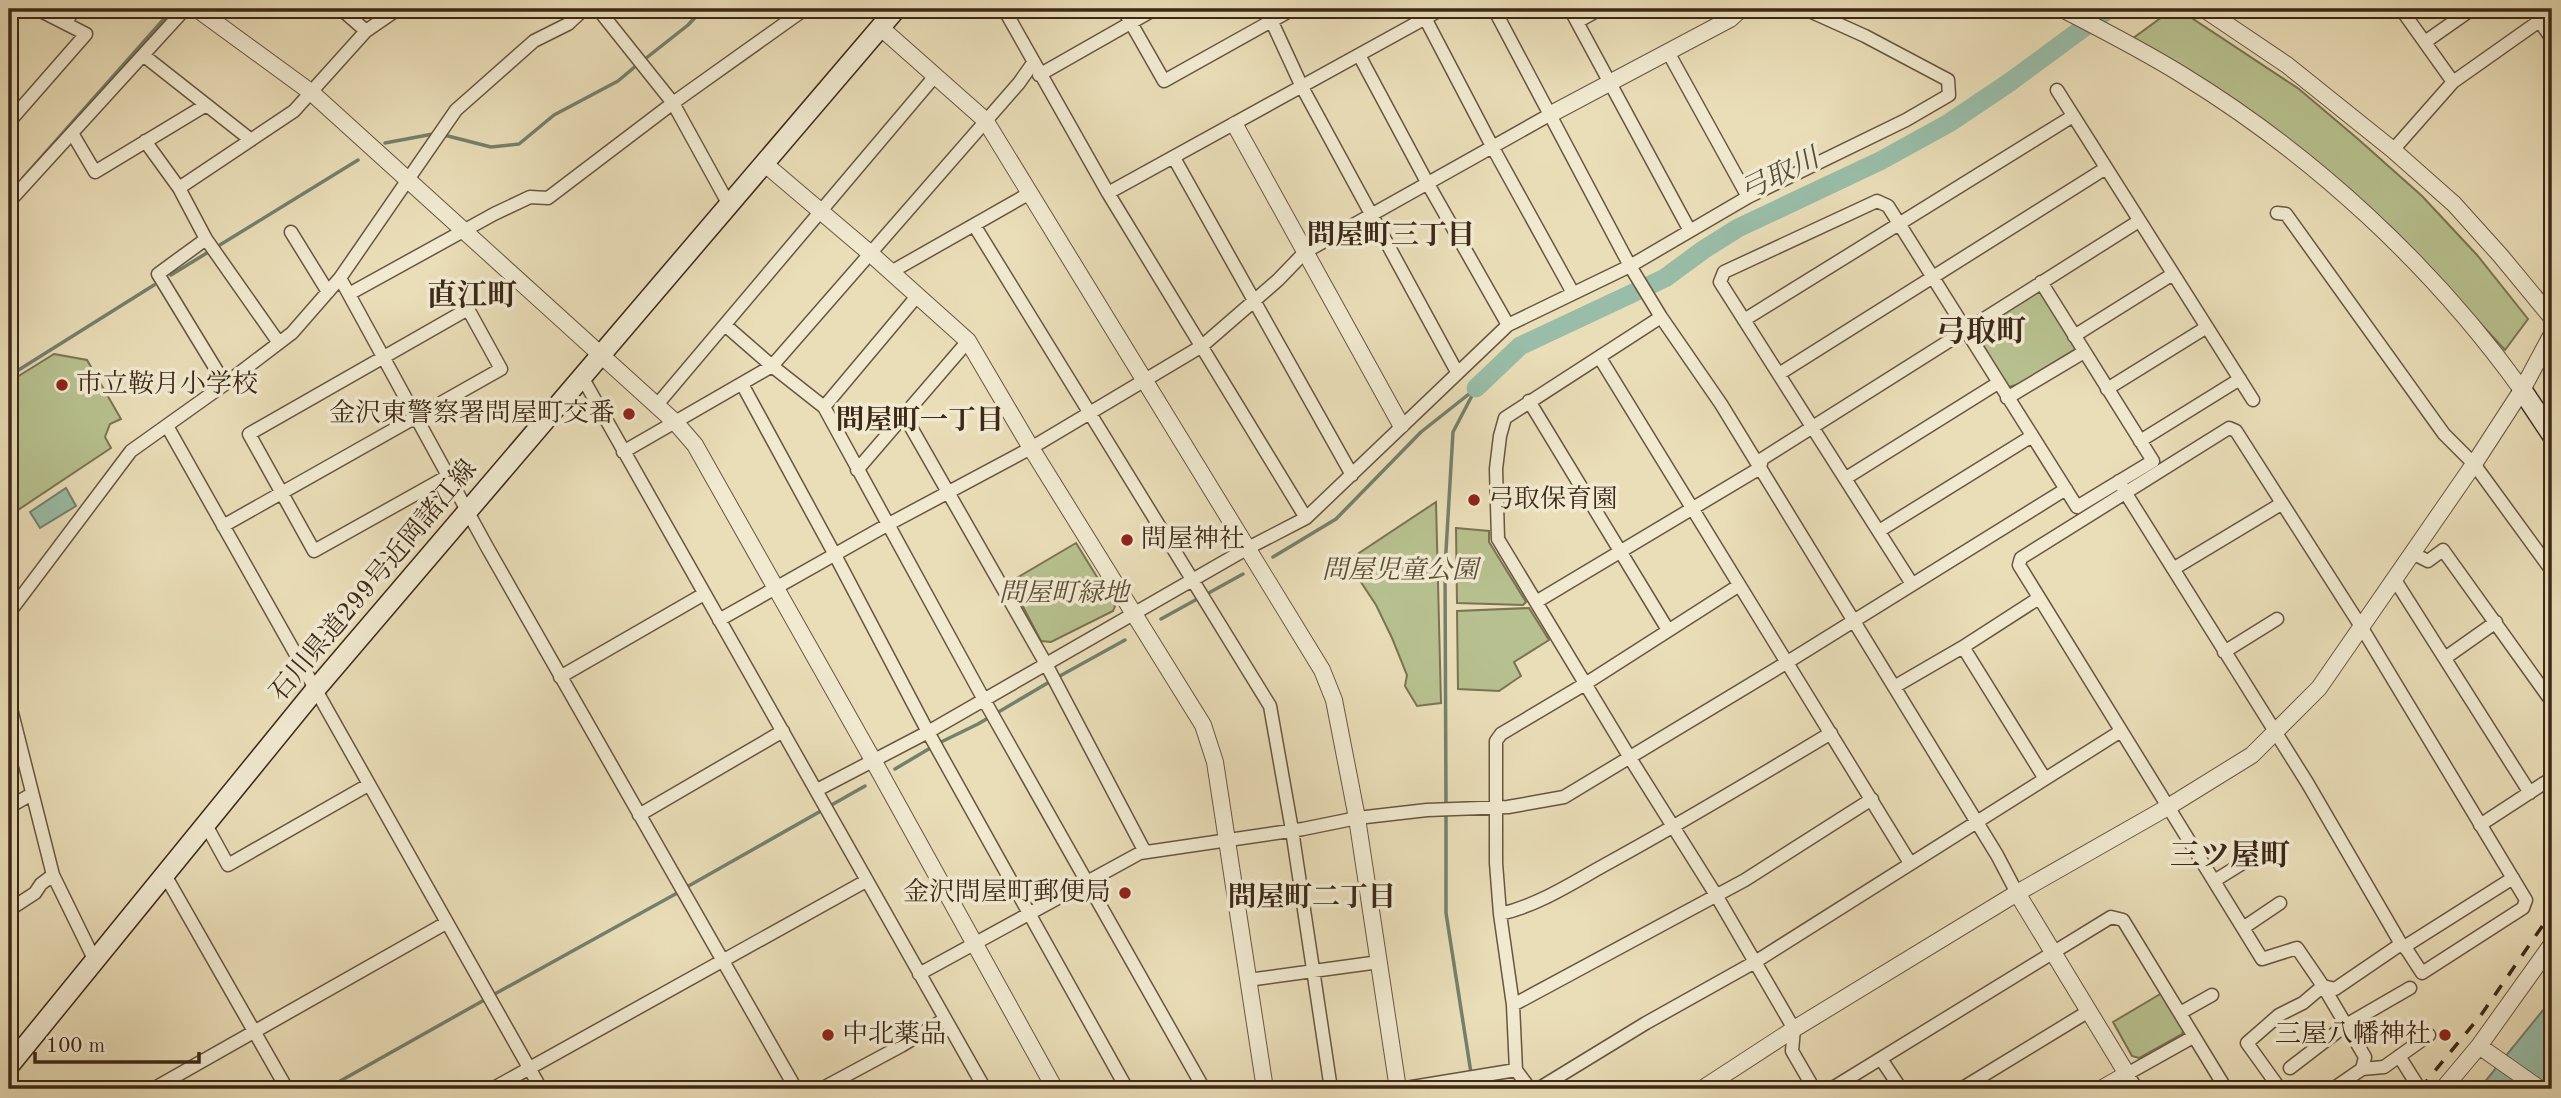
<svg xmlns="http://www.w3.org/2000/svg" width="2561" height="1098" font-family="'Old Standard TT','Noto Serif JP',serif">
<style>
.green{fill:#b7c18f;stroke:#7a7454;stroke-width:2}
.water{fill:#99bda8;stroke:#74816f;stroke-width:2}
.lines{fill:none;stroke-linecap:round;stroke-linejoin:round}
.stream{stroke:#74816f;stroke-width:3.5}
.river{stroke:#99bda8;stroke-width:19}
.minor-casing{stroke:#685641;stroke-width:15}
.tertiary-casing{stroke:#685641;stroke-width:18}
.secondary-casing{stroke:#3d2819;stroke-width:22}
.minor{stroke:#f1ead1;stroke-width:12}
.tertiary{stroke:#f1ead1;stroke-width:16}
.secondary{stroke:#f1ead1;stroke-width:19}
.rail{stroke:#3d2819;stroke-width:3.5;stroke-dasharray:12 12;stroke-linecap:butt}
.poi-dot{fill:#8f2418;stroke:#f1ead1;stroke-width:2.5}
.labels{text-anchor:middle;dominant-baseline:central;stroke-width:7;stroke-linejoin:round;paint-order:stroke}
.poi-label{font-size:26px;fill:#3d2819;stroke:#f1ead1;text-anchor:start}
.park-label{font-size:26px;font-style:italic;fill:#5c4e36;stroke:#f1ead1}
.street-label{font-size:26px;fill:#3d2819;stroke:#f1ead1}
.water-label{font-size:28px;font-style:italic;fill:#544d3d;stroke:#f1ead1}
.neighbourhood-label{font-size:28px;font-weight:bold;fill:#3d2819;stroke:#f1ead1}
.quarter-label{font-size:30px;font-weight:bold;fill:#3d2819;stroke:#f1ead1}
</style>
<rect width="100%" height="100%" fill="#eadeb8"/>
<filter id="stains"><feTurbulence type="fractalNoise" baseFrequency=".00286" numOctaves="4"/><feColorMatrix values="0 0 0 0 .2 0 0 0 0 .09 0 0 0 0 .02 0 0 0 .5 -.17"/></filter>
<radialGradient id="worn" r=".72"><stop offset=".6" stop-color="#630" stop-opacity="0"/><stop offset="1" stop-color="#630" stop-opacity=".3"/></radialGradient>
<!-- green -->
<path class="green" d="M2173,9H2178L2299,89L2358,139L2422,196L2477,255L2528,319L2505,350L2394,230L2335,177L2132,39Z
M2035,292L2042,293L2076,344L2074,350L2019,384L2009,387L2004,382L1975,331Z
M54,354L87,360L121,419L110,424L105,437L111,448L9,516V382Z
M1436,502L1441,703L1417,706L1405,686L1407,675L1392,638L1376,605L1347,561Z
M1456,528L1489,531V542L1526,602L1523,605L1457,603Z
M1076,543L1115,606L1113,611L1051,642L1041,641L1010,582Z
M1529,608L1549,640L1514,662L1521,676L1499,691L1458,689L1457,611Z
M2162,993L2184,1028L2182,1034L2139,1058L2132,1056L2113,1022Z"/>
<!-- water -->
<path class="water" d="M66,488L76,506L40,528L30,512Z
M2552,999V1089H2479Z"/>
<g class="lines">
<!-- stream -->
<path class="stream" d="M645,59L688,25L703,9
M444,135L491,147L519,144L554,115L618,81L637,65
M385,143L433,134
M23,178L171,11
M9,192L17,184
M171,275L358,160
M9,376L154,285
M1273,557L1336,519L1421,432L1474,390
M1205,595L1243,574
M1161,619L1199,598
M1058,677L1125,640
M939,743L978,724L1051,681
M895,769L932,747
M1446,806L1445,568L1453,432L1476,388
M1446,813V913L1471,1073
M685,888L865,786
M493,995L679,892
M326,1089L486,999"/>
<!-- river -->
<path class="river" d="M1476,388L1520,346L1665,278L1703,250L1738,228L1880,161L1949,123L2010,82L2109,9"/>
<defs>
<path id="minor" d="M341,9L366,31
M598,9L673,103L728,203
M1004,9L1108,193L1306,518
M1123,9L1164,81L1293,9
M1266,9L1302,87L1457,372
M1494,9L1630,266L1661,317L1721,404L1997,855L2017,893
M1570,9L1690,231
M2401,9L2453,82
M2531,9L2552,39
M1425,18L1493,148L1573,293
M1577,22L1600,9
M66,23L74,9
M2425,42L2472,9
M1668,52L1748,197
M143,55L251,140
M1359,55L1428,184L1508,325
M1039,75L1155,9
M2057,90L2253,400
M9,122L86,34L37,9
M72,133L95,172L206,105
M145,141L179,188
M2393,150L2453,82L2552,12
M1174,158L1352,475
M1108,193L1442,9
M9,202L185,9
M2277,213L2286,214L2444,434L2474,464L2552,571
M974,225L1270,706L1292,830L1331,1089
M291,232L328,292
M206,239L158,274L225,384
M891,272L1030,193
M340,278L487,547L796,1089
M349,294L494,214L530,197L548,198L673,103L805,9
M1661,317L1505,418L1500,436L1496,469L1498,539L1630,758L1716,895L1794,1029L1792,1051L1814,1089
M1744,320L2073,116
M725,325L772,366L824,407L983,698L1204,1089
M2074,336L2173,274
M279,343L206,239L179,188L294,111L366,31L398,9
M1600,358L1910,863
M1779,374L2106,168
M582,377L985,1089
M742,384L835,555L928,732L1127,1089
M2107,389L2207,327
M2007,398L2084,352
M1529,401L1668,630
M656,406L935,76
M824,407L918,295
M904,415L1046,664L1145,852
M167,426L541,1089
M2140,441L2240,379
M623,452L772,366L1019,83L1033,63
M857,470L968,341
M1846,478L1998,383
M2119,481L2125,492L2308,784L2401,944L2407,950L2422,973L2523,908L2526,900L2362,628L2236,431L2229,428L2021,558L2019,565L2262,959L2297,948L2323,986L2365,1057L2362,1069L2333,1089
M223,526C315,474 408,422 501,369L468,309L249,434L314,551L448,476
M1879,531L2032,436
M2414,554L2428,561L2443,550L2552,702
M2173,569L2281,504
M2395,580L2530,793
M1912,584L1720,282L1724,272L1877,201L1888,206L2077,507L2153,461L2041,282
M1536,602L1760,468L1762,459L2139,221
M9,613L131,451L225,384L292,333L340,278L456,110L534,41L568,24L584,9
M719,620L887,525L1031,448L1202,346L1278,280L1305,252L1551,114
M1963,647L2039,598
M2224,652L2277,619
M2445,658L2496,622
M560,677L704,594
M9,701L53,875L95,961
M2045,779L2121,731
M817,790L928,732L1248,548L1306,518L1508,325L1630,266L1748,197L1906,120L1949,95L1948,80L1865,36L1805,9
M9,807L32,794
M639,815L783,731
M206,825L228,865L368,785
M2480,825L2552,778
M165,875L287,1089
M2214,881L2259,853
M9,910L35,893L41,884L53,875
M1500,914C1540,905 1575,881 1610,862C1685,821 1758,777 1831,733
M2243,928L2280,903
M2404,947L2513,878
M919,974L1140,853L1303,829L1357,818L1427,810L1508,807L1564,797L1786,663L2066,489
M1248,980L1379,962
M2323,986L2335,989L2401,944
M1513,1005L1745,880L1872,799
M2180,1013L2212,995
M2399,1056L2416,1083
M1881,1059L1901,1089
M2290,1068L2346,1025L2410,988
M2362,1069L2384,1067L2429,1035
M153,1089L446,923
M492,1089L866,881
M821,1089L901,1046L945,1019
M1400,1089L1516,1070
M1530,1089L1516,1070L1513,1005L1500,914L1496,863V741L1501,734L1585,684L1738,586
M1538,1089L1646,1023L1755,962L2045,779L1963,647L1894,687
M1831,1089L2111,917L2123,920L2226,1089
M1961,1089L2089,1011
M2137,1089L2127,1074L2193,1037
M2280,1089L2247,1043L2279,1015L2303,1003L2323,986"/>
<path id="tertiary" d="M197,9L312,93L676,423L695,445L873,760L1055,1089
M2062,9C2103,30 2144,51 2184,76C2314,156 2433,266 2522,390
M2204,9L2287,65L2393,150L2454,204L2500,255L2552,318
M880,27L985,120L1322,670L1334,700L1357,818L1398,1089
M1551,114L1730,19L1741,9
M1235,125L1401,425
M765,164L871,254L968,341L1031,448L1203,725L1215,762L1265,1089
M2017,893L2127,1074L2101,1089
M2479,1046L2540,1089
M1702,1089L1794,1029L2017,893L2168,807L2252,755L2319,688L2474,464L2522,390L2552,334
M2443,1089L2479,1046L2552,944"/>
<path id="secondary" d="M2522,390L2552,435
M9,1066L315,690L896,9"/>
</defs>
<!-- minor casing -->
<use href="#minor" class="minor-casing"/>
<!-- tertiary casing -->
<use href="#tertiary" class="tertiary-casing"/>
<!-- secondary casing -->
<use href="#secondary" class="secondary-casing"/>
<!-- minor -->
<use href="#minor" class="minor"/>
<!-- tertiary -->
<use href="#tertiary" class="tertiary"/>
<!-- secondary -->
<use href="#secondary" class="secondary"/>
<!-- rail -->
<path class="rail" d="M2420,1089L2481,1015L2552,912"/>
</g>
<!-- markers -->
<g class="poi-dot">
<circle cx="62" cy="385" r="7"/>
<circle cx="629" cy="414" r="7"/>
<circle cx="1474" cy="500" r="7"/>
<circle cx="1127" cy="540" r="7"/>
<circle cx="1125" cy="893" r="7"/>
<circle cx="828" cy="1035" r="7"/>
<circle cx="2445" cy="1035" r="7"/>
</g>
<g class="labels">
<!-- poi labels -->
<g class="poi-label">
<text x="76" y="385">市立鞍月小学校</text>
<text x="615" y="414" text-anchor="end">金沢東警察署問屋町交番</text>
<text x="1488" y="500">弓取保育園</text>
<text x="1141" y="540">問屋神社</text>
<text x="1111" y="893" text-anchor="end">金沢問屋町郵便局</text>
<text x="842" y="1035">中北薬品</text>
<text x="2431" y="1035" text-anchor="end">三屋八幡神社</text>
</g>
<!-- park labels -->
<g class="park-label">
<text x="1400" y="571">問屋児童公園</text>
<text x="1064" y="594">問屋町緑地</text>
</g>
<!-- street labels -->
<g class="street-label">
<text transform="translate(374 581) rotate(-50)">石川県道299号近岡諸江線</text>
</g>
<!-- water labels -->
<g class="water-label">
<text transform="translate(1780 176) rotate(-26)">弓取川</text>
</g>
<!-- neighbourhood labels -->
<g class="neighbourhood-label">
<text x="1391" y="237">問屋町三丁目</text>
<text x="920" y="422">問屋町一丁目</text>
<text x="1312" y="899">問屋町二丁目</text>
</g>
<!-- quarter labels -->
<g class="quarter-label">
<text x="472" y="297">直江町</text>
<text x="1981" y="333">弓取町</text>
<text x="2230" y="857">三ツ屋町</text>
</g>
</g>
<!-- margin -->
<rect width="2561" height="1098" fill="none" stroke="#eadeb8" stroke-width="35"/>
<rect x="10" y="10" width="2540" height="1077" fill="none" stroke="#3d2819" stroke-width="3.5"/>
<rect x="18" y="18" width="2526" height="1063" fill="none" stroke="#3d2819" stroke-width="2"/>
<!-- scale -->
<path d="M35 1052v10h164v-10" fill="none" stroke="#3d2819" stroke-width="3.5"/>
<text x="46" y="1052" font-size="21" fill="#3d2819" stroke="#f1ead1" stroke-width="5" paint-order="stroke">100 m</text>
<rect width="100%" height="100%" filter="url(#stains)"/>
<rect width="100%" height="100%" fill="url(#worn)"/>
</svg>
